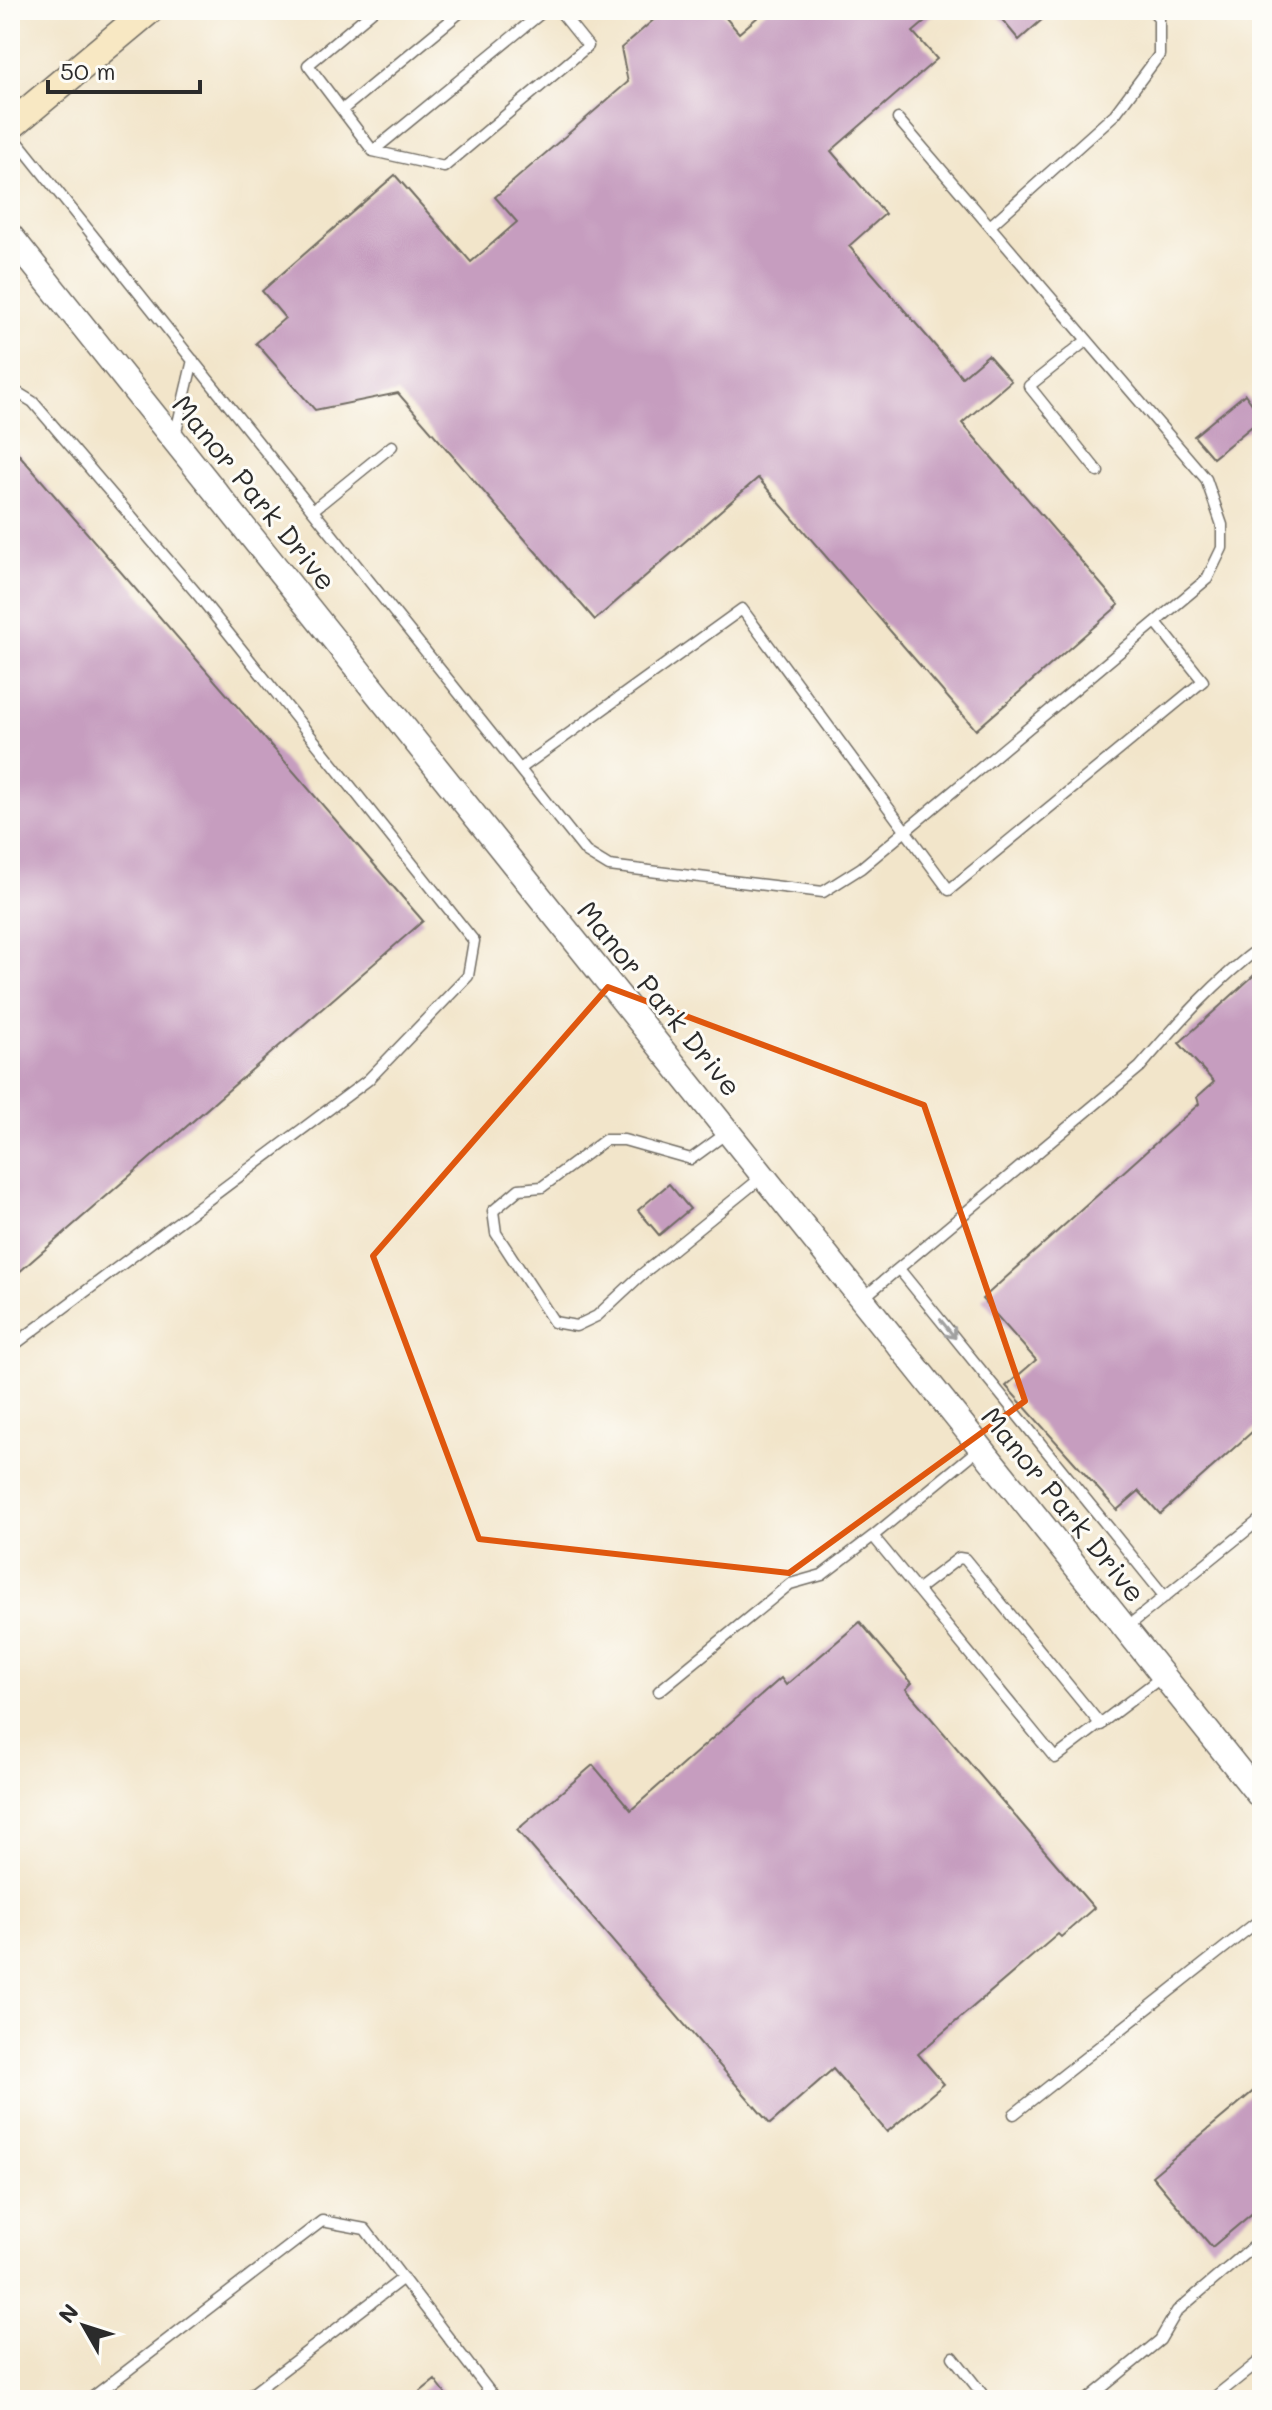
<svg xmlns="http://www.w3.org/2000/svg" width="1272" height="2410" font-family="Mali,sans-serif">
<style>
.building{fill:#c69dbf}
.lines{fill:none;stroke-linecap:round;stroke-linejoin:round}
.service-casing{stroke:#716c63;stroke-width:13}
.tertiary-casing{stroke:#716c63;stroke-width:27}
.secondary-casing{stroke:#716c63;stroke-width:31}
.service{stroke:#fff;stroke-width:10}
.tertiary{stroke:#fff;stroke-width:24}
.secondary{stroke:#f8e8c3;stroke-width:28}
.oneway{stroke:#a0a0a0}
.marked{fill:none;stroke:#df570e;stroke-width:6;stroke-linejoin:round}
.labels{text-anchor:middle;dominant-baseline:central;stroke-width:6;stroke-linejoin:round;paint-order:stroke}
.street-label{font-size:28px;fill:#2b2b2b;stroke:#fdfcf7}
</style>
<rect width="100%" height="100%" fill="#fdfcf7"/>
<filter id="ink" filterUnits="userSpaceOnUse"><feTurbulence type="fractalNoise" baseFrequency=".0125" numOctaves="2"/><feDisplacementMap in="SourceGraphic" scale="16" xChannelSelector="R" yChannelSelector="G"/><feConvolveMatrix kernelMatrix="1 2 1 2 8 2 1 2 1" color-interpolation-filters="sRGB"/></filter>
<filter id="wash" filterUnits="userSpaceOnUse"><feTurbulence type="fractalNoise" baseFrequency=".006" numOctaves="4" result="noise"/><feDisplacementMap in="SourceGraphic" scale="32" xChannelSelector="R" yChannelSelector="G"/><feGaussianBlur stdDeviation="1.8" result="paint"/><feColorMatrix in="noise" values="0 0 0 0 0 0 0 0 0 0 0 0 0 0 0 0 0 1.4 0 .05"/><feComposite in="paint" operator="in"/></filter>
<g filter="url(#wash)">
<rect width="100%" height="100%" fill="#f2e5ca"/>
<g id="blocks">
<!-- building -->
<path class="building" d="M665,10H719L739,33L766,10H939L913,32L937,59L831,151L885,214L849,246L962,377L988,355L1011,381L962,423L1119,605L976,730L758,478L595,620L398,393L315,410L256,343L285,318L262,291L395,175L471,262L517,222L495,197L628,82L621,48Z
M994,10H1053L1019,40Z
M1245,394L1262,418L1213,458L1194,436Z
M10,444L423,921L10,1280Z
M1262,968V1423L1160,1514L1139,1491L1117,1510L1006,1386L1036,1360L982,1299L1199,1104L1197,1097L1214,1082L1179,1043Z
M669,1184L690,1209L659,1235L638,1210Z
M860,1622L912,1683L906,1689L1094,1908L1061,1937L1058,1934L918,2054L944,2084L887,2132L833,2069L770,2124L517,1830L593,1765L631,1810L781,1678L786,1685Z
M1262,2084V2205L1212,2247L1152,2176Z
M435,2380L450,2400H410Z"/>
</g>
</g>
<g filter="url(#ink)">
<use href="#blocks" fill-opacity="0" stroke="#716c63" stroke-width="2"/>
<g class="lines">
<defs>
<path id="service" d="M374,10L308,65L373,151L545,10
M342,110L463,10
M10,132L586,852L609,866L823,892L861,868L1207,579L1222,548V525L1206,479L898,119
M373,151L444,167L588,46L559,10
M990,226L1115,114L1159,55V18L1152,10
M1087,340L1029,386L1098,472
M10,388L33,402L198,595L474,941L468,976L368,1080L10,1348
M175,436L193,360
M313,510L392,446
M520,769L742,609L949,890L1203,681L1156,622
M728,1132L691,1159L624,1140H605L542,1187L519,1189L493,1211L496,1233L554,1322L576,1326L597,1316L641,1275L762,1177
M899,1269L1165,1597
M862,1299L1140,1067C1177,1024 1216,980 1262,946
M980,1448L873,1536L1055,1758L1163,1676
M917,1590L959,1558L965,1559L1101,1725
M1127,1627L1262,1518
M659,1691L790,1584L822,1575L873,1536
M1014,2114L1262,1918
M953,2357L987,2400
M89,2400L322,2221L365,2229L496,2400
M244,2400L403,2278
M1087,2400L1160,2340L1177,2311L1262,2239
M1211,2400L1262,2359"/>
<path id="tertiary" d="M10,235L1262,1799"/>
<path id="secondary" d="M10,126L149,10"/>
</defs>
<!-- service casing -->
<use href="#service" class="service-casing"/>
<!-- tertiary casing -->
<use href="#tertiary" class="tertiary-casing"/>
<!-- secondary casing -->
<use href="#secondary" class="secondary-casing"/>
<!-- service -->
<use href="#service" class="service"/>
<!-- tertiary -->
<use href="#tertiary" class="tertiary"/>
<!-- secondary -->
<use href="#secondary" class="secondary"/>
</g>
<!-- one-way arrows -->
<defs><path id="oneway-shaft" d="M-6 0H5M1.5-3L5.5 0L1.5 3" fill="none" stroke-width="1.6" stroke-linecap="round" stroke-linejoin="round" transform="scale(2)"/></defs>
<use class="oneway" href="#oneway-shaft" transform="translate(948 1329) rotate(51)"/>
</g>
<!-- marked area -->
<path class="marked" d="M608,987L924,1105L1025,1401L789,1573L479,1539L373,1256Z"/>
<g class="labels">
<!-- street labels -->
<g class="street-label">
<text transform="translate(255 492) rotate(51)">Manor Park Drive</text>
<text transform="translate(660 998) rotate(51)">Manor Park Drive</text>
<text transform="translate(1064 1504) rotate(51)">Manor Park Drive</text>
</g>
</g>
<!-- margin -->
<rect width="1272" height="2410" fill="none" stroke="#fdfcf7" stroke-width="40"/>
<!-- north arrow -->
<g transform="translate(84 2326) rotate(309)" stroke="#fdfcf7" stroke-width="6" paint-order="stroke">
<path d="M0-6L14 30L0 20L-14 30Z" fill="#2b2b2b"/>
<text y="-12" font-size="22" font-weight="bold" text-anchor="middle" fill="#2b2b2b">N</text>
</g>
<!-- scale -->
<path d="M48 80v12h152v-12" fill="none" stroke="#2b2b2b" stroke-width="4"/>
<text x="60" y="80" font-size="24" fill="#2b2b2b" stroke="#fdfcf7" stroke-width="6" paint-order="stroke">50 m</text>
</svg>
